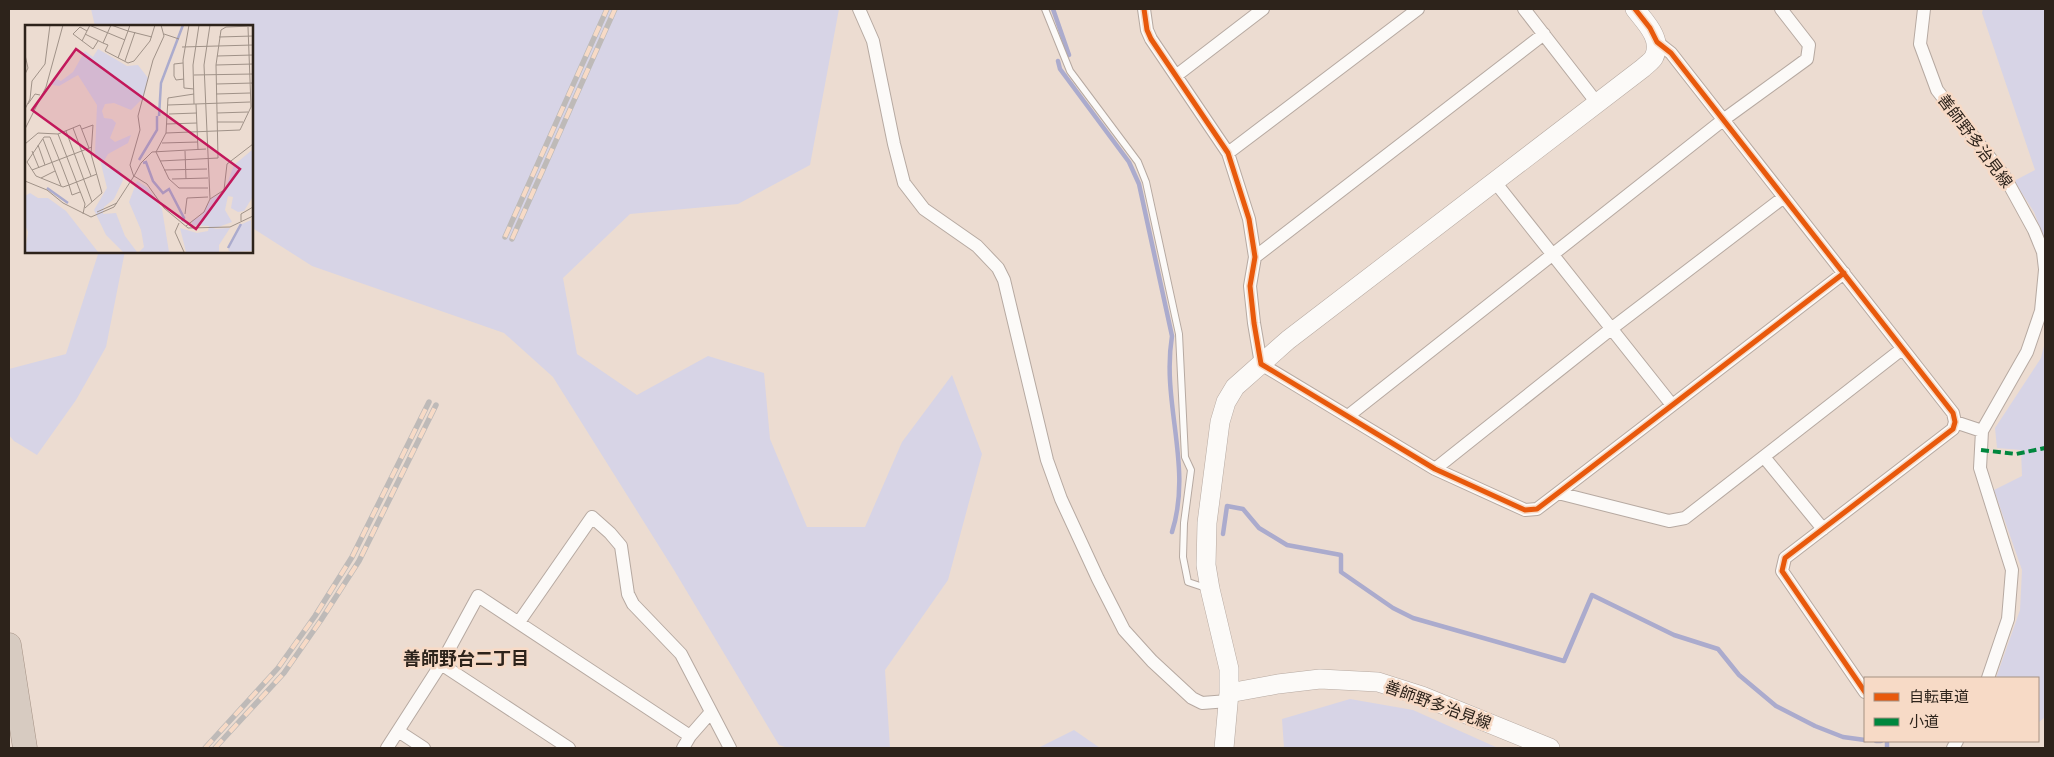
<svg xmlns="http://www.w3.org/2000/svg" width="2054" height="757" font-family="'Crimson Pro','Noto Sans JP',serif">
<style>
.green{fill:#d7d4e6}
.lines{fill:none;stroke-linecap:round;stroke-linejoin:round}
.stream{stroke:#ababcd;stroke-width:4.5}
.lane-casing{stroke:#b6a9a1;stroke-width:8}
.street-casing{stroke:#b6a9a1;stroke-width:14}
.secondary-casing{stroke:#b6a9a1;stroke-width:20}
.highway-casing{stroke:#a69386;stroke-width:25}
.lane{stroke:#fcfaf8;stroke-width:6}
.street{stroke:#fcfaf8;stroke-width:12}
.secondary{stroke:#fcfaf8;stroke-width:19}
.highway{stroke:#d7cbc1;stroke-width:24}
.rail-casing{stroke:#bebab8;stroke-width:5.5}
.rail{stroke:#f7dac6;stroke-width:4;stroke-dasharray:11;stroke-linecap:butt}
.quiet{stroke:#00873e;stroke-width:4;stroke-dasharray:8 4;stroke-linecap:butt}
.cycleway-casing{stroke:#f7dac6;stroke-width:8}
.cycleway{stroke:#e8590c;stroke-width:5}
.labels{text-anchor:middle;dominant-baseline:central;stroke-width:5;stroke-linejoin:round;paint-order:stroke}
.street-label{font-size:16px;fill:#2d231b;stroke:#f7dac6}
.neighbourhood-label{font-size:18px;font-weight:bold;fill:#2d231b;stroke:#f7dac6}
.inset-river{fill:none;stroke:#ababcd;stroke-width:2.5}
.inset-road{fill:none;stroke:#a09288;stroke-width:1}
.view{fill:#c2185b;fill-opacity:0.15;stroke:#c2185b;stroke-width:2.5}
.inset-edge{fill:none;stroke:#2d231b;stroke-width:2.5}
</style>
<rect width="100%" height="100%" fill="#ecdcd1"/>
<!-- green -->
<path class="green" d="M91,9H839L810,165L738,204L630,214L563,278L577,354L637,395L708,356L764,373L770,439L807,527H865L902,442L952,375L982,454L948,580L885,670L890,748H788L779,745L674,570L553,377L504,333L312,266L251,227V26H95Z
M1983,9H2045V241L2034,212L2014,181L2035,170L1982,13Z
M99,251H125L106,347L76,400L37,455L14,441L9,435V369L66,354Z
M2045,342V717L2038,723V678H1996L2020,610L2022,570L1994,490L2022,476L2021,450L1997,448L1995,428L2041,358Z
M1350,699L1413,710L1498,748H1284L1282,719Z
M1074,730L1100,748H1038Z"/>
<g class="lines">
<!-- stream -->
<path class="stream" d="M1053,9L1069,55
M1058,61L1060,69L1129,162L1139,184L1172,336C1161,403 1193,466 1172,532
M1223,534L1227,506L1243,509L1259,528L1287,545L1341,555V572L1393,608L1413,618L1564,661L1592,595L1674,635L1718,649L1739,675L1776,706L1815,726L1843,737L1865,740
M1876,741H1881
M1887,748V741"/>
<defs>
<path id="lane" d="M1045,9L1070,71L1138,162L1146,182L1179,334L1185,457L1191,470L1184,523L1183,557L1188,582L1206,588"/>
<path id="street" d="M859,9L873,41L894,144L904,183L924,209L977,246L998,268L1004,280L1047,460L1061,499L1098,579L1124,630L1152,661L1192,698L1202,703L1228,701
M1144,9L1147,30L1151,39L1228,153L1249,219L1255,257L1250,286L1254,323L1261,364L1435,469L1525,510L1537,509L1558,493L1844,273
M1524,9L1597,103
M1924,9L1920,44L1937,90L2005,177L2034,230L2043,252L2045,269
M1657,42L1671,53L1953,413L1955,422L1953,429L1785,558L1782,571L1865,692
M1177,75L1263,9
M1228,153L1418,9
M1495,182L1672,405
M1255,257L1544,34
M1348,416L1723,120L1807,59L1809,45L1781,9
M1955,422L1982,431
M1764,457L1823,529
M1435,469L1611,329L1784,197
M1558,493L1669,521L1685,518L1902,349
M519,622L592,517L610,533L621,546L628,594L633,604L681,654L730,748
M441,664L569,748
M1988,678L2008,619L2012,570L1980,468L1982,431L2027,352L2041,311L2045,270
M398,731L424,748
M387,748L441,664L478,596L690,736
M683,748L690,736L711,712
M1953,748L1957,741"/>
<path id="secondary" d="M1229,693V669L1210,589L1206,565L1207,523L1220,422L1226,402L1235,387L1288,340L1643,68C1646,65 1652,61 1654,57C1663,39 1645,22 1635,9
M1224,748L1229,693L1278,684L1320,679L1378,682L1422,696L1550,748"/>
<path id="highway" d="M9,645L25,748"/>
</defs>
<!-- lane casing -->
<use href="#lane" class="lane-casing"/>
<!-- street casing -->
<use href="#street" class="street-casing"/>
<!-- secondary casing -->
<use href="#secondary" class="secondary-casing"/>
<!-- highway casing -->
<use href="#highway" class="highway-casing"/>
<!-- lane -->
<use href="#lane" class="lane"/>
<!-- street -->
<use href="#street" class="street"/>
<!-- secondary -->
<use href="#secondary" class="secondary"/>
<!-- highway -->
<use href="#highway" class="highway"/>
<defs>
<path id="rail" d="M505,237L607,9
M512,239L615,9
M205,748L278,668L315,616L352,557L429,402
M215,748L284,673L321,620L359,561L436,405"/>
</defs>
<!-- rail casing -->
<use href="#rail" class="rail-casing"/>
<!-- rail -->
<use href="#rail" class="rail"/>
<!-- quiet -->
<path class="quiet" d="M1981,450L2016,454L2045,448"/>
<defs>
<path id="cycleway" d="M1144,9L1147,30L1151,39L1228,153L1249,219L1255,257L1250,286L1254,323L1261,364L1435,469L1525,510L1537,509L1558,493L1844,273
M1635,9L1650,28L1657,42L1671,53L1953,413L1955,422L1953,429L1785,558L1782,571L1865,692"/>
</defs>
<!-- cycleway casing -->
<use href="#cycleway" class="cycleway-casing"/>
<!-- cycleway -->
<use href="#cycleway" class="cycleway"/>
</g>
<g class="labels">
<!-- street labels -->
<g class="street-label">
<text transform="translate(1975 141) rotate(53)">善師野多治見線</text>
<text transform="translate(1438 705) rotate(20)">善師野多治見線</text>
</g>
<!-- neighbourhood labels -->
<g class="neighbourhood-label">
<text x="466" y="659">善師野台二丁目</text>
</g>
</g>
<!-- overview -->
<g transform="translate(25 25)">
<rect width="228" height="228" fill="#ecdcd1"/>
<path d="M73,24L102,41L113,40L123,53L119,72L106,85L89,78L80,79L77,86L79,93L87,94L91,98L85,113L90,117L106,110L103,118L83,129L79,136L82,143L95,145L98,155L89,174L79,182L78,189L91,188L100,211L112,227H98L81,210L69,185L82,163L75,135L70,129L72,80L53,50L34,61L27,60L28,53L36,56L48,47L60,26L68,32ZM227,125V173L219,186L213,187L206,183L208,172L203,171L200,185L207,197L188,204L205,203L194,220V227H161L155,203L172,208L183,206L184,201L167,200V196L177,190L186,174L199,167L209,140ZM112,156L123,163L137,184L144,227H114L119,222L116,205L104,177ZM5,168L13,173H23L41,186L73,227H0L3,207L0,200V171ZM226,195L227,226L206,227L203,225L208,212L217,199Z" fill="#d7d4e6"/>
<path class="inset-river" d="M134,91L136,58L158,0M114,135L132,105V91M118,138L121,137L128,156L138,168L144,164L159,193L157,196M22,163L43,178M203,223L216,199"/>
<path class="inset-road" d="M64,0L100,15M105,0L103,6L86,0L78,18L83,20L80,26L103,38L109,36L125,16L130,0M164,0L158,35L159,63L169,64M62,6L55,2L48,9L68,24L73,16M60,9L78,18M139,9L154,14M194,12L228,11M57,16L65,0M157,22L228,20M0,30L3,43L0,49M192,31L228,30M93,33L103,6L127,12M100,36L110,7M158,38L149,39V51L151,55L159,54M191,40L228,39M169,50L228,49M191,59L228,58M191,69L225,68M3,79L10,69L15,70M169,79L168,40L174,0M171,79L173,125M143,80L225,77M0,84L5,74L7,56L20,39L25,0M192,88L223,87M144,89L172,88M192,97H218M141,99L172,98M48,103L66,151M0,104L21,62L38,0M57,104L68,100L66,129L77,168L60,183M41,106L67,177M141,108L215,105L226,82L223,2M33,109L55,100L64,123M18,114L36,161M137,118L173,117M0,119L13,108L33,109L60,179L58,189M13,120L20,140M7,126L14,143M160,126L161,154M131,127L141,108L143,73L169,69M131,127L144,154L154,163H183M135,136L193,133L191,40L196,5L201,2L228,1M7,145L67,122M139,145L182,144M109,151L116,138L127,127L181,124M109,152L105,140L115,105L113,91L128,35L139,11L136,0M16,153L30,146M147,154L183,153M0,156L22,165L38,178L66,192L89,182L109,151L122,159L139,183L163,203L205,202L228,191M55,167L47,170L44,160L36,139L25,112H19L2,137L11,151L38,162L44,160L72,149M185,174L179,40L185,0M72,187L92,178M160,189L162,173L183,172M216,196V189L228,182M154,198L150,207L159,227M161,201L179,187L185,174L199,165L202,139L228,119"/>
<path class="view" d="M51,24L215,144L171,204L7,85Z"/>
<rect width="228" height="228" class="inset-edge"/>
</g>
<!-- border -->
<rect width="2054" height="757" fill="none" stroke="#2d231b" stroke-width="20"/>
<!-- legend -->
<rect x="1864" y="677" width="175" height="65" fill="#f7dac6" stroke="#a69182"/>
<rect x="1874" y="693" width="25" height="8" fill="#e8590c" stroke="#a69182"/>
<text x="1909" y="702" font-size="15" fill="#2d231b">自転車道</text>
<rect x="1874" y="718" width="25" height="8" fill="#00873e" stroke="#a69182"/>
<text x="1909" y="727" font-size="15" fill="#2d231b">小道</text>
</svg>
